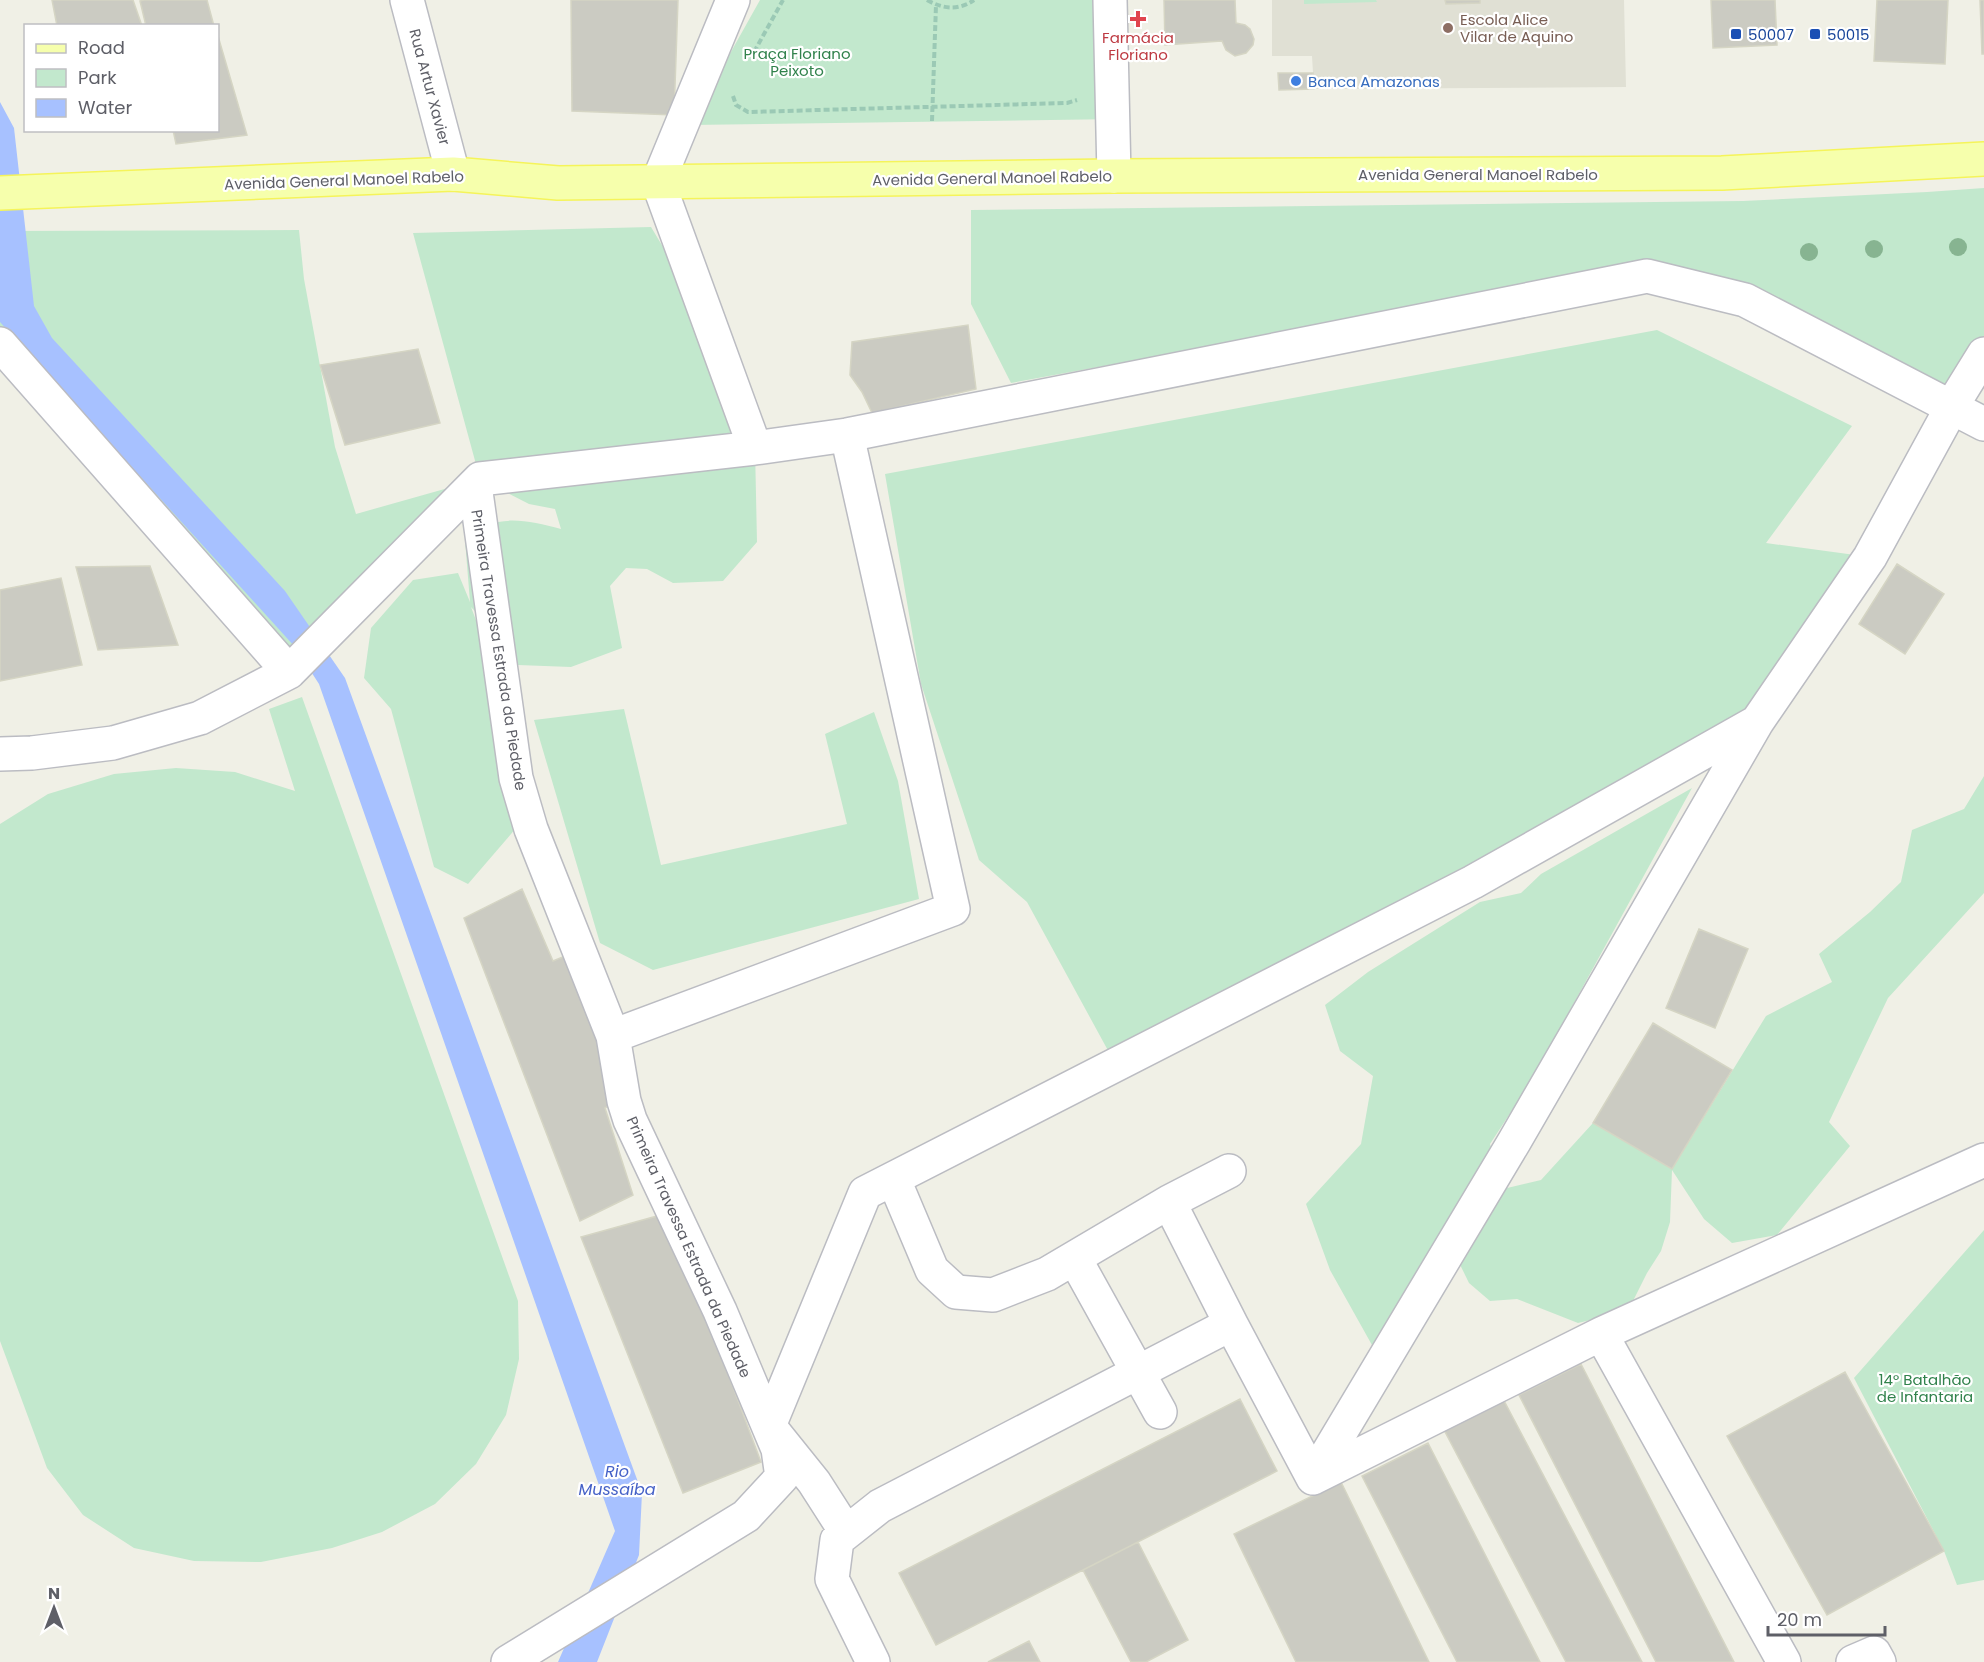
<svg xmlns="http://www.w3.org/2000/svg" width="1984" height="1662" font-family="Poppins,sans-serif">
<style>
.education{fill:#e0e0d4}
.green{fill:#c2e8cd}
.water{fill:#a7c1ff}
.building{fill:#cbcbc2;stroke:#d5d5c4;stroke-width:1.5}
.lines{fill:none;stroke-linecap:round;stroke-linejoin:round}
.minor-casing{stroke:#bbbcc2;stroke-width:36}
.major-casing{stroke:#f5f45a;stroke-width:36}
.path{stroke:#9bc9b5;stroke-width:4;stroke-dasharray:6 3;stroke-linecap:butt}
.minor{stroke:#fff;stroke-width:33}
.major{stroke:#f6ffac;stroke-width:33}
.tree{fill:#87b491}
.health-dot{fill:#e0444e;stroke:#fff;stroke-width:2}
.education-dot{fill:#8d6e63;stroke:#fff;stroke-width:2}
.transit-dot{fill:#1a4fb4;stroke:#fff;stroke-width:2}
.shop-dot{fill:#3f7fe0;stroke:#fff;stroke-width:2}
.labels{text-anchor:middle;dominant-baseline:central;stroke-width:4.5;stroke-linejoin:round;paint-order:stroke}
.education-label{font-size:15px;fill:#785e54;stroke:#fff;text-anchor:start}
.transit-label{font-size:15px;fill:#164399;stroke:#fff;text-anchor:start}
.health-label{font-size:15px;fill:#be3a42;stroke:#fff}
.park-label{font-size:15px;fill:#31824c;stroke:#fff}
.shop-label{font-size:15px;fill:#366cbe;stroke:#fff;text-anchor:start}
.street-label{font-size:15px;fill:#5e5f67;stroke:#fff}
.water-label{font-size:16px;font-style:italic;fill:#4561c7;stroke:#fff}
</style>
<rect width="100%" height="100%" fill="#f0f0e6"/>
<!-- education -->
<path class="education" d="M1272,0H1624L1626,87L1314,89L1312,56H1272Z"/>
<!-- green -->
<path class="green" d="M760,0H1117L1120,119L690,125Z
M1304,0H1376L1377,2L1304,4Z
M1984,188V355L1958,396L1648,263L1378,316L1011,383L971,304V210L1743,201L1927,192Z
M651,227L707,320L733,440L755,448L757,542L723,581L673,583L647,569L626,568L610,586L622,648L571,667L518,665L503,641L471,607L491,660L517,827L468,884L434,867L391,709L364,678L371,628L413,580L458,573L470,602L465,540C494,512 525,520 561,529L555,509L529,504L480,479L289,672L0,344V231L299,230L304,279L335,447L356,514L480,479L413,233Z
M1657,330L1852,426L1766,543L1870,557L1757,722L1111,1056L1027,902L979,860L921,684L885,474Z
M302,697L518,1301L519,1359L506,1415L476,1464L435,1504L382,1532L332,1548L261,1562L194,1561L134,1548L83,1515L47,1468L0,1341V824L48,794L114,774L176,768L235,772L295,791L269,709Z
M624,709L661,865L847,824L825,734L874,712L898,781L919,899L653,970L600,943L534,720Z
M1984,776V893L1888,998L1829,1122L1850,1146L1777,1235L1732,1243L1704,1219L1672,1170L1670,1222L1661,1251L1647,1273L1628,1311L1578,1323L1517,1299L1490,1301L1469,1283L1445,1234L1377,1354L1330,1270L1306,1204L1361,1144L1373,1076L1340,1051L1325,1005L1368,972L1480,902L1521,893L1541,874L1692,788L1530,1083L1490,1144L1503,1189L1541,1180L1593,1123L1672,1169L1766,1016L1832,982L1819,954L1870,912L1901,882L1912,830L1964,809Z
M1984,1230V1580L1957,1585L1944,1551L1854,1378Z"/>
<!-- water -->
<path class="water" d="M0,102L14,128L34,306L52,338L285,591L345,678L642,1493L639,1555L597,1662H558L615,1531L319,684L295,647L0,322Z"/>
<!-- building -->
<path class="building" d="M52,0H133L142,26H57Z
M144,0H207L214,26H146L140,1Z
M571,0H678L674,115L572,111Z
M1164,0H1235L1236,23L1245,25L1250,29L1254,39L1253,45L1246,53L1235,56L1226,50L1222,41L1165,45Z
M1445,0H1480V3L1446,4Z
M1711,0H1775L1777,45L1713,48Z
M1877,0H1948L1945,64L1874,61Z
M1980,0H1984V54H1982Z
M218,36L247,135L176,144L173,130H218Z
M1278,73H1313L1314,89L1279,90Z
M968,325L976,389L872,413L862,392L850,375L852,342Z
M418,349L440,423L345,445L320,365Z
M1897,564L1944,594L1905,654L1859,624Z
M150,566L178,645L98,650L76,567Z
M61,578L82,665L0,681V590Z
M522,889L553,961L570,954L617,1101L605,1108L633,1195L580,1221L464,918Z
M1699,929L1748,949L1715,1028L1666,1008Z
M1653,1023L1732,1070L1672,1169L1593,1123Z
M668,1213L761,1462L683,1493L581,1237Z
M1581,1364L1734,1662H1656L1519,1395Z
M1845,1372L1944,1551L1827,1615L1727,1436Z
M1501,1395L1642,1662H1566L1442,1426Z
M1240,1399L1277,1471L936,1645L899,1573Z
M1428,1443L1540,1662H1457L1362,1476Z
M1341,1482L1429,1662H1296L1234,1534Z
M1138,1542L1188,1640L1146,1662H1131L1083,1570Z
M1029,1641L1040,1662H988Z"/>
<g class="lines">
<defs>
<path id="minor" d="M407,0L453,174
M733,0L658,182L755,448
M1110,0L1114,176
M0,344L289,672
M475,485L516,778L531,829L613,1036L624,1101L630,1120L720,1311L778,1449L782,1477L746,1516L508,1662
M0,754L32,753L113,743L200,718L289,672L480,479L755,448L847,435L1647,276L1745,300L1984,424
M613,1036L953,909L847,435
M894,1180L932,1270L956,1292L993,1295L1047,1274L1169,1202L1229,1171
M1169,1202L1231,1324
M1075,1259L1160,1412
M1601,1334L1984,1160
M1313,1478L1514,1142L1757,722L1870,557L1958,396L1984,354
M1313,1478L1601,1334L1784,1662
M846,1532L814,1482L769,1426L865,1193L1473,882L1757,722
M873,1662L832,1579L837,1540L880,1506L1231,1324L1313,1478
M1853,1662L1874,1653L1879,1662"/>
<path id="major" d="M0,193L453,174L558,183L1114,176L1722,173L1984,159"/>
</defs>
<!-- minor casing -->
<use href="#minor" class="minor-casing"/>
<!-- major casing -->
<use href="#major" class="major-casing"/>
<!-- path -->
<path class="path" d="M927,0C943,9 958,11 974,0
M754,52L783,0
M733,96L736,105L748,112L1067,103L1077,100
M932,121L936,5"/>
<!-- minor -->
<use href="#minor" class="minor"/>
<!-- major -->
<use href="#major" class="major"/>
</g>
<!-- trees -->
<g class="tree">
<circle cx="1958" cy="247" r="9"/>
<circle cx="1874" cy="249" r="9"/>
<circle cx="1809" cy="252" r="9"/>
</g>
<!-- markers -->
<path class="health-dot" d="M1135 10h6v6h6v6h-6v6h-6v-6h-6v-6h6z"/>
<circle class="education-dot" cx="1448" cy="28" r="6"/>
<g class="transit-dot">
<rect x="1730" y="28" width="12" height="12" rx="3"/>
<rect x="1809" y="28" width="12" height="12" rx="3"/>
</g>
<circle class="shop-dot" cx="1296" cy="81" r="6"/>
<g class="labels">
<!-- education labels -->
<g class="education-label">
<text x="1460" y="19">Escola Alice<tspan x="1460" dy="17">Vilar de Aquino</tspan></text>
</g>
<!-- transit labels -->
<g class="transit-label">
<text x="1748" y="34">50007</text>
<text x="1827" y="34">50015</text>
</g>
<!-- health labels -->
<g class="health-label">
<text x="1138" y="37">Farmácia<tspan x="1138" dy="17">Floriano</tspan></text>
</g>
<!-- park labels -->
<g class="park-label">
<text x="797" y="53">Praça Floriano<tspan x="797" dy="17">Peixoto</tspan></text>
<text x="1925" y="1379">14° Batalhão<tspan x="1925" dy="17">de Infantaria</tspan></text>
</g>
<!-- shop labels -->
<g class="shop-label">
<text x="1308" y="81">Banca Amazonas</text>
</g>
<!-- street labels -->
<g class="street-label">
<text transform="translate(430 87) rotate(75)">Rua Artur Xavier</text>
<text x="1478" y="174">Avenida General Manoel Rabelo</text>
<text transform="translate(992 178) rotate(-1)">Avenida General Manoel Rabelo</text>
<text transform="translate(344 180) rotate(-2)">Avenida General Manoel Rabelo</text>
<text transform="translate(499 650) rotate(81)">Primeira Travessa Estrada da Piedade</text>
<text transform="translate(689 1247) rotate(66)">Primeira Travessa Estrada da Piedade</text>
</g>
<!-- water labels -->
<g class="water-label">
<text x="617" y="1471">Rio<tspan x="617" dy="18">Mussaíba</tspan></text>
</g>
</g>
<!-- legend -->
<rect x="24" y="24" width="195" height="108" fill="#ffffff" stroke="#bfbfc2" stroke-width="1.5"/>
<rect x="36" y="44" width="30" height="9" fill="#f6ffac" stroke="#bfbfc2" stroke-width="1.5"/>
<text x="78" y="54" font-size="18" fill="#5e5f67">Road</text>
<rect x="36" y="69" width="30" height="18" fill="#c2e8cd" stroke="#bfbfc2" stroke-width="1.5"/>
<text x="78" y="84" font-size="18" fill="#5e5f67">Park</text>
<rect x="36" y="99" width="30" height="18" fill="#a7c1ff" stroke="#bfbfc2" stroke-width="1.5"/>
<text x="78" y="114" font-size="18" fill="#5e5f67">Water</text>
<!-- north arrow -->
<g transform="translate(54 1608)" stroke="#ffffff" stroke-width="4.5" paint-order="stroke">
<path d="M0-4.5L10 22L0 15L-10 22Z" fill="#5e5f67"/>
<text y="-9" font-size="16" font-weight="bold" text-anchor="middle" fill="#5e5f67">N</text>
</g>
<!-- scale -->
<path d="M1768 1626v9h117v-9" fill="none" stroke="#5e5f67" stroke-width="3"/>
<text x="1777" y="1626" font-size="18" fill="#5e5f67" stroke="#ffffff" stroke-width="4.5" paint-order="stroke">20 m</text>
</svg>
